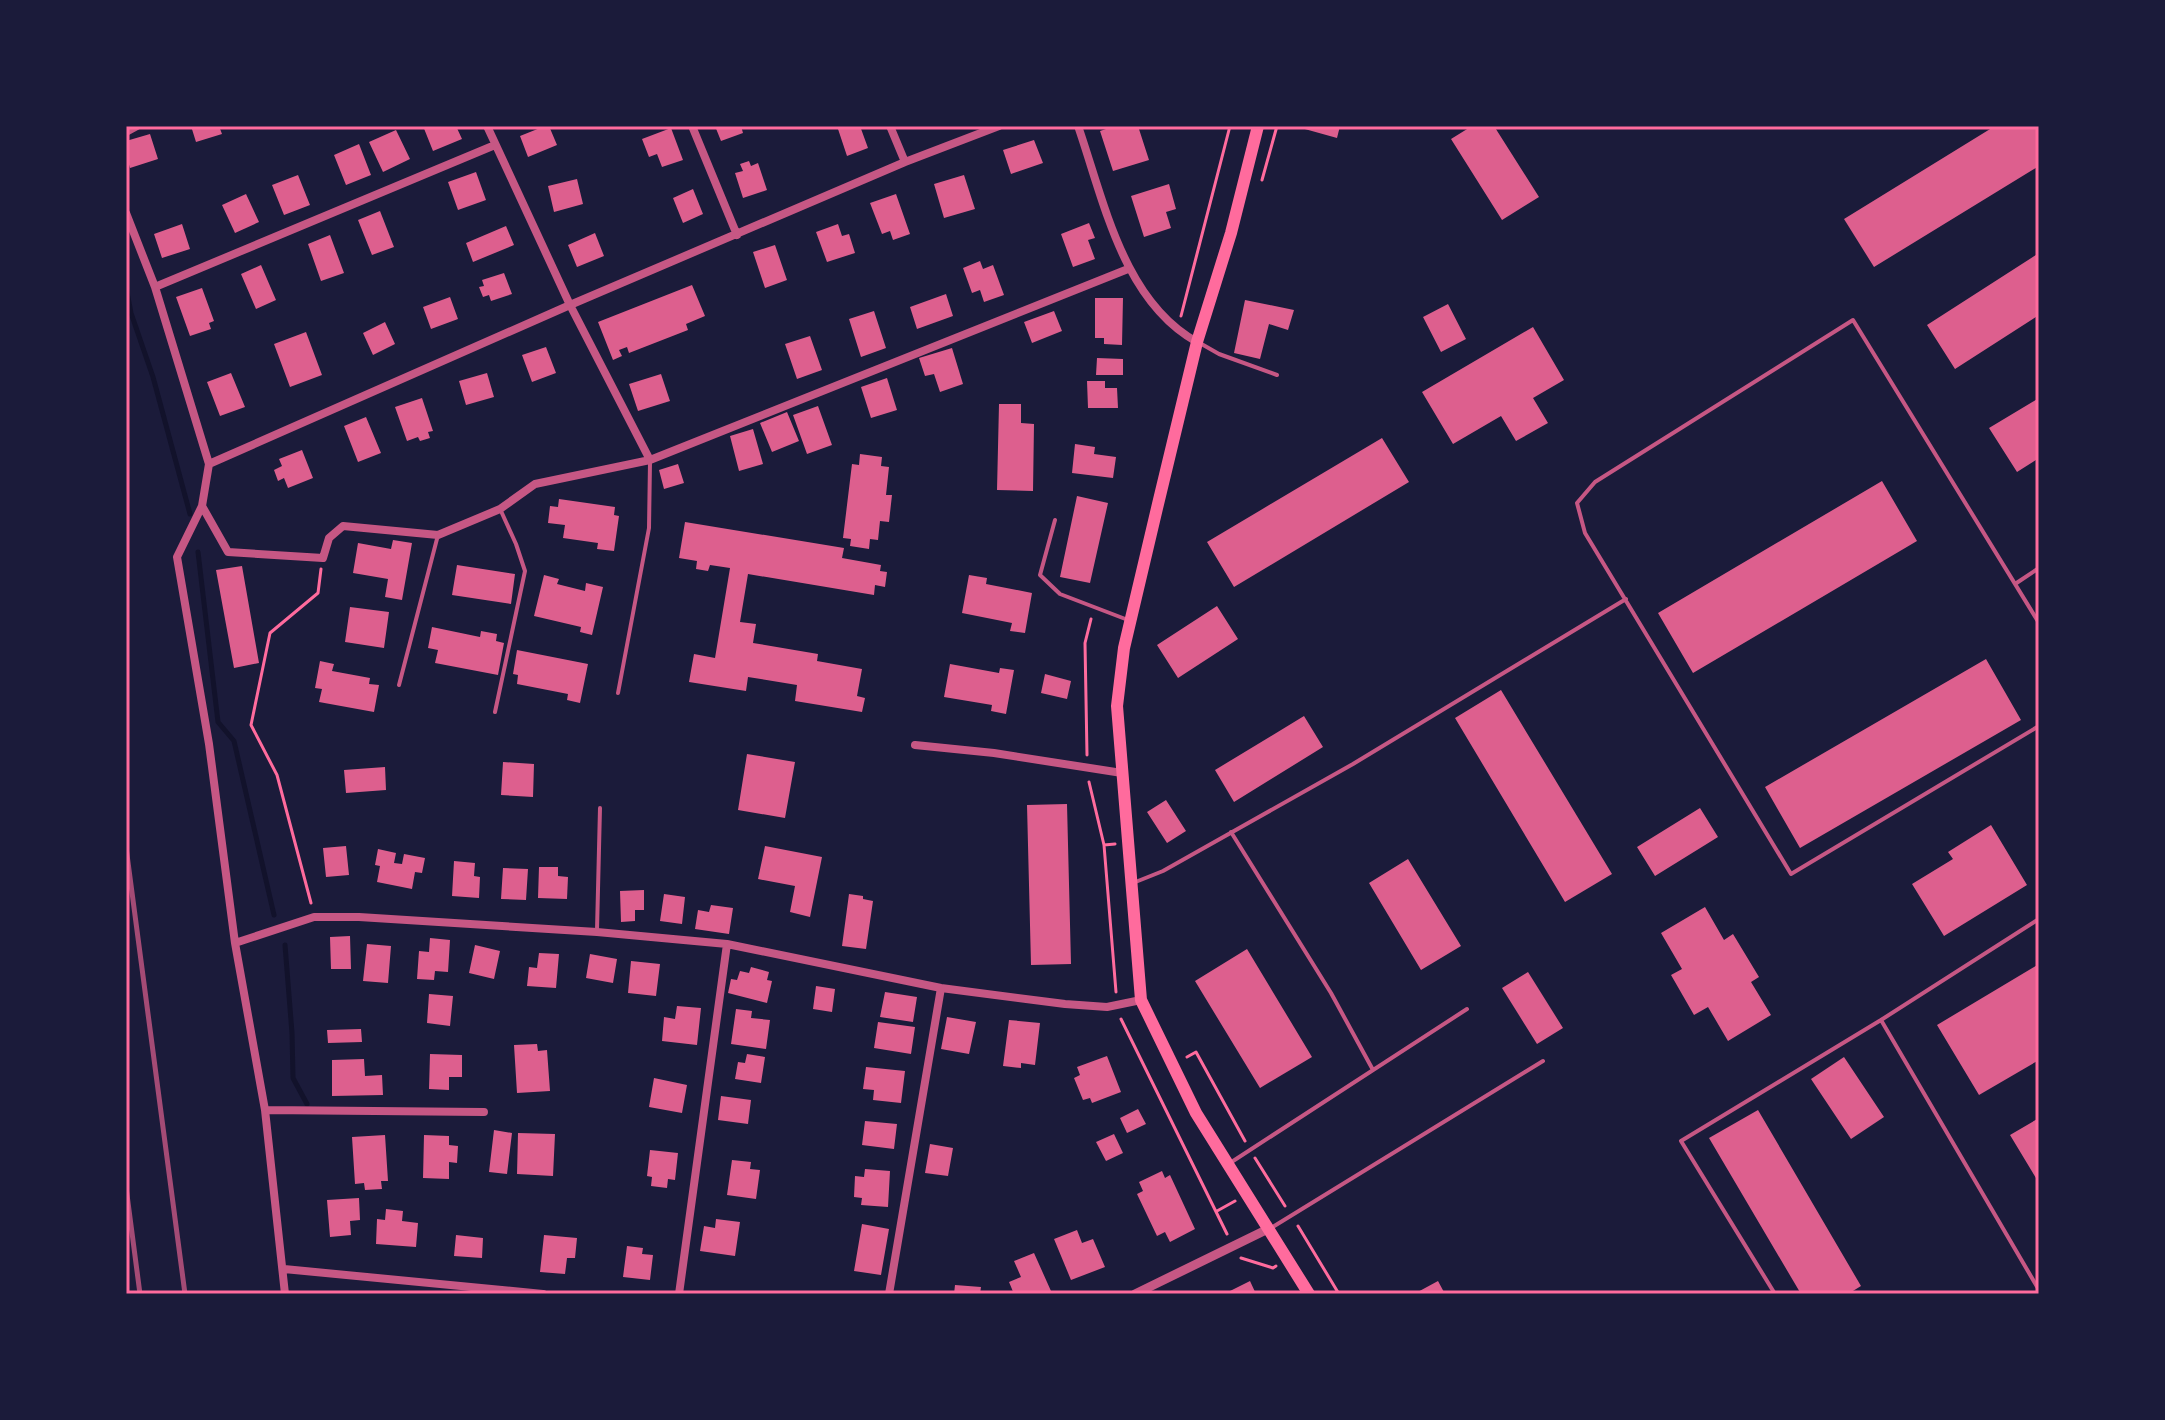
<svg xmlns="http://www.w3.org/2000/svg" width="2165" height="1420" font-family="Barlow,sans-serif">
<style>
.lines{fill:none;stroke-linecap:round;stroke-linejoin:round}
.stream{stroke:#12122b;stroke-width:5}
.building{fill:#dd5f8e}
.path{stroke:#ff6b9d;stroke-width:3}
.service{stroke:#c65784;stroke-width:4}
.minor{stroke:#c65784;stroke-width:8}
.tertiary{stroke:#c65784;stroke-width:9}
.primary{stroke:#ff6b9d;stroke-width:12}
.rail{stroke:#a44b75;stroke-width:5}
.neatline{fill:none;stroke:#ff6b9d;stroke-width:3}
</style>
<rect width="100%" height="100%" fill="#1b1b3a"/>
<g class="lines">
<!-- stream -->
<path class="stream" d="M126,287L131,313L153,377L190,514
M198,552L218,722L234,741L274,915
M285,945L292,1033L293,1078L307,1104"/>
</g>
<!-- building -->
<path class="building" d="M191,126H219L222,134L196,142Z
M423,126H456L462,139L433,151Z
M545,126H549L557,145L528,157L520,136Z
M715,126H741L743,133L721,141Z
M837,126H860L868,148L847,156Z
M1115,126H1138L1149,160L1113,171L1100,131Z
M1294,126H1340L1337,138Z
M1472,126H1494L1539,197L1502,220L1451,139Z
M1995,126H2039V166L1874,267L1844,219Z
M671,128L683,160L662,167L657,154L649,157L642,139Z
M396,130L410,159L383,172L369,142Z
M150,134L158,159L130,168L126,154V141Z
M1034,140L1043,163L1011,174L1003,150Z
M359,144L371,175L346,185L334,155Z
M749,161L751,166L758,163L767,190L743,198L735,173L743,171L740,164Z
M476,172L486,200L458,210L448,182Z
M298,175L310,205L284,215L272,185Z
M964,175L975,209L944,218L934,184Z
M577,179L583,204L554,212L548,186Z
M1169,184L1176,209L1166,212L1171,228L1144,237L1131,196Z
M693,189L703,214L683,223L673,198Z
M246,194L259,222L235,233L222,205Z
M896,194L910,234L893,240L890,231L882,234L870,203Z
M380,211L394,247L372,255L358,220Z
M1089,223L1095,238L1088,240L1095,259L1073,267L1061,234Z
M182,224L190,249L162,258L154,234Z
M838,224L842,236L849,234L855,253L827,262L816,232Z
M506,226L514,245L473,262L466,243Z
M595,233L604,256L577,267L568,245Z
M330,235L344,273L321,281L308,244Z
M775,245L787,280L765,288L753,252Z
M2039,253V315L1955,369L1927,325Z
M980,261L983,269L993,265L1004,295L984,302L980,290L972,293L963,268Z
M261,265L276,300L256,309L241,274Z
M504,273L512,294L491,301L489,295L483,297L479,287L484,286L482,280Z
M692,285L705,316L686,324L688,330L629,353L627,347L619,350L622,356L613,360L598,322Z
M202,288L214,321L209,323L211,329L190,336L176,297Z
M946,294L953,316L917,329L910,307Z
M450,297L458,319L431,329L423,307Z
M1095,298H1123L1122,345L1104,344V338H1095Z
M1245,300L1294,310L1288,330L1269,324L1260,359L1234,353Z
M1448,304L1466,339L1441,352L1423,317Z
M874,311L886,348L861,357L849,319Z
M1054,311L1062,331L1032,343L1024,322Z
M385,322L395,344L373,355L363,333Z
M1533,327L1564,380L1533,398L1548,423L1516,441L1501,416L1453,444L1422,392Z
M306,332L322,375L290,387L274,344Z
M810,336L822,370L797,379L785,344Z
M546,347L556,373L532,382L522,355Z
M952,348L963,384L940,392L934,374L925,376L919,358Z
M1097,358L1123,359V375H1096Z
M231,373L245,407L220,416L207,382Z
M487,373L494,397L466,405L459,381Z
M661,374L670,401L638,411L629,384Z
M887,378L897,410L871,418L861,387Z
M1087,381H1105V388H1117L1118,408H1088Z
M422,398L433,431L428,432L430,438L420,441L418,437L407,441L395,407Z
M2039,398V458L2017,472L1989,428Z
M999,404H1021V423L1034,424L1033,491L997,490Z
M818,406L832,445L807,454L793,415Z
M787,412L799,441L772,452L760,423Z
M366,417L381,453L358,462L344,426Z
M753,429L763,464L739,471L730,436Z
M1382,438L1409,482L1234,587L1207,542Z
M1075,444L1095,447L1094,454L1116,457L1113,478L1072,473Z
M302,450L313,478L288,488L284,478L278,481L274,470L282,466L279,459Z
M860,454L882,457L881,466L889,467L886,495H892L889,522L880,521L878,540L870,539L869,549L850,546L851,539L843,538L852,464L859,465Z
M678,464L684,483L664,489L659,470Z
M1882,481L1917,541L1693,673L1658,613Z
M1077,496L1108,503L1090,583L1060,577Z
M559,499L615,507L614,515L619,516L614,551L597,549L598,543L563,538L565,525L548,523L550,506L558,507Z
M685,522L844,548L842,558L881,565L880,571L887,572L885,587L875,585L874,595L748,574L740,622L756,624L753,643L818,654L817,661L862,669L857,696L865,698L862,712L795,701L797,685L748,677L746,691L689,682L694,654L715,658L730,568L710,565L708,571L696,569L697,561L679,558Z
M393,540L412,543L402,600L385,597L388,579L353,573L358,543L391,549Z
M457,565L515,574L511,604L452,595Z
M242,566L259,663L234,668L216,570Z
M544,575L559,579L557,584L585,591L586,583L603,587L592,635L580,632L581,627L534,616Z
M969,575L987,578L986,584L1032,593L1025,633L1010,631L1012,623L962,613Z
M1217,606L1238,639L1178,678L1157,645Z
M350,607L389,612L384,648L345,642Z
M432,627L480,637L481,631L497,634L496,641L504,643L498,675L435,663L438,650L428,648Z
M517,650L588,664L580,703L567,700L568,694L517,684L518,675L513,674Z
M1986,659L2021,720L1800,848L1765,787Z
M320,661L334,664L332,671L370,678L369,684L379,685L374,712L319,702L322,689L315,688Z
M950,664L999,673L1000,668L1014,670L1006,714L991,711L992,705L944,697Z
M1045,674L1071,681L1067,699L1041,693Z
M1501,690L1612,874L1565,902L1455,718Z
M1304,716L1323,747L1234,802L1215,770Z
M747,754L795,762L785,818L738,810Z
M503,762L534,764L533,797L501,795Z
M385,767L386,790L346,793L344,770Z
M1166,800L1186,831L1167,843L1147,812Z
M1067,804L1071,964L1031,965L1027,805Z
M1700,808L1718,837L1655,876L1637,847Z
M1991,825L2027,885L1944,936L1912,884L1953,859L1948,852Z
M346,846L349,875L326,877L323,848Z
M765,846L822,857L810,917L790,912L795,886L758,879Z
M378,849L396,853L394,863L402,864L404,854L425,858L422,873L415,872L412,889L377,882L380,866L375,865Z
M1408,859L1461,946L1421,970L1369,883Z
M454,861L475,863L474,876L480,877L479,898L452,896Z
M539,867H558V876L568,877L567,899L538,898Z
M503,868L528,869L526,900L501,899Z
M644,890V910H635V921L621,922L620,891Z
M664,894L685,897L682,924L660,921Z
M849,894L863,896V899L873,901L866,949L842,946Z
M711,905L733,908L729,934L695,929L698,910L709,912Z
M1705,907L1724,940L1733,934L1759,977L1751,982L1771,1015L1728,1041L1708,1007L1694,1015L1671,975L1682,969L1661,933Z
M350,936L351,969H331L330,937Z
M430,938L450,940L448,972L435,971L434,980L417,979L419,951L429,952Z
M367,944L391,946L388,983L363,981Z
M475,945L500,951L494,979L469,973Z
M1247,949L1312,1057L1260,1088L1195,981Z
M539,953L559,954L556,988L527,986L529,967L537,968Z
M590,954L617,959L613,983L586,978Z
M631,961L660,964L656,996L628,993Z
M2039,964V1060L1979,1095L1937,1025Z
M751,967L769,972L767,980L772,981L767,1003L728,993L731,979L737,980L740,971L749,973Z
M1528,972L1563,1028L1537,1044L1502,988Z
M816,986L835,989L832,1012L813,1009Z
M885,992L917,997L913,1022L880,1017Z
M429,994L453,996L450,1026L427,1023Z
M677,1006L701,1008L697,1045L662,1041L664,1017L675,1019Z
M736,1009L752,1011L751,1018L770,1020L766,1049L731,1044Z
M947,1017L976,1022L969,1054L941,1049Z
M1009,1020L1040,1023L1035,1065L1021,1063V1068L1003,1066Z
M878,1022L915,1027L911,1054L874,1048Z
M361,1029L362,1042L328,1043L327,1030Z
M537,1044L538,1051L547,1050L550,1091L517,1093L514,1045Z
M430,1054L462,1055V1077H449V1090L429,1089Z
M747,1054L765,1057L761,1083L735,1079L738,1062L745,1063Z
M1107,1056L1121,1092L1092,1103L1090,1098L1083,1100L1074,1078L1080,1075L1077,1067Z
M1844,1057L1884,1117L1851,1139L1811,1079Z
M364,1059L365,1076L382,1075L383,1095L332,1096V1060Z
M866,1067L905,1071L901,1103L873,1100L874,1090L863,1089Z
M654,1078L687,1085L682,1113L649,1107Z
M721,1096L751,1100L748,1124L718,1120Z
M1138,1109L1146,1124L1127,1133L1120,1118Z
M1758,1110L1861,1286L1848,1294H1801L1709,1138Z
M2039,1118V1183L2010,1135Z
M865,1121L897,1124L894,1149L862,1145Z
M494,1130L512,1133L507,1174L489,1172Z
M518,1133L555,1134L553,1176L517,1174Z
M1114,1134L1123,1153L1106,1161L1096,1142Z
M385,1135L388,1181H381L382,1189L365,1190L364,1183L355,1184L352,1137Z
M424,1135L449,1136V1145L458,1146L457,1163L449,1162V1179L423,1178Z
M930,1144L953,1148L948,1176L925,1173Z
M650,1150L678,1153L675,1180L668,1179L667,1188L651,1186L652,1177L647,1176Z
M732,1160L751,1162L750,1169L760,1170L756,1199L727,1195Z
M865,1169L890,1171L888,1207L861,1205L862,1198L854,1197L855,1176L864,1177Z
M1162,1171L1165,1178L1170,1175L1195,1229L1170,1242L1165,1232L1157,1236L1137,1194L1143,1191L1139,1182Z
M359,1198L360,1220L350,1221L351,1235L330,1237L327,1200Z
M386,1209L403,1211L402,1221L418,1223L416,1247L376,1244L377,1219L385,1220Z
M716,1219L740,1222L735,1256L700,1251L704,1226L715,1228Z
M862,1224L889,1229L881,1275L854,1271Z
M1077,1230L1082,1243L1093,1239L1105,1267L1071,1280L1054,1239Z
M456,1235L483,1238L482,1258L454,1256Z
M544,1235L577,1238L575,1258H567L565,1274L540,1272Z
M627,1246L643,1248L642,1254L653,1255L650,1280L623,1277Z
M1034,1253L1051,1291L1045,1294H1014L1009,1282L1021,1277L1014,1261Z
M1250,1281L1256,1294H1224Z
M1438,1281L1445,1294H1414Z
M955,1285L981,1287L980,1294H954Z"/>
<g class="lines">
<!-- path -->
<path class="path" d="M1262,180L1277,126
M1181,316L1230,126
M1087,755L1085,643L1091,619
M1089,782L1104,845L1115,844
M1104,845L1116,992
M311,903L277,775L251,725L270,633L318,593L321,569
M1121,1019L1227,1234
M1187,1057L1196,1052L1245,1141
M1255,1158L1285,1206
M1217,1211L1235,1201
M1298,1226L1339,1294
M1241,1258L1273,1268L1276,1266"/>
<!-- service -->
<path class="service" d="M1198,342L1219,354L1277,375
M1055,520L1040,575L1060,594L1128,620
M2015,584L2039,568
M2039,623L1853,320L1595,482L1577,503L1585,533L1791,874L2039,726
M399,685L438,535
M618,693L649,528L650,462
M495,712L525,571L516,544L501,511
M1231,832L1331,993L1373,1070
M1133,883L1163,871L1353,764L1626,599
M597,930L600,808
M1881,1020L2039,1290
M1230,1163L1467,1009
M1271,1228L1543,1061
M1775,1294L1681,1141L1881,1020L2039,919"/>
<!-- minor -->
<path class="minor" d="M487,126L570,305L650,460
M692,126L737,235
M890,126L905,162
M1078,126C1104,201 1123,301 1197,342
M126,132L137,126
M126,213L155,287L209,464L202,506L177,557L209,744L235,943L265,1110L285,1294
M155,287L495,145
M209,464L570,305L905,162L999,126
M202,506L228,552L323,558L329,538L343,526L438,535L500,509L535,484L650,460L1128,269
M915,745L994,753L1122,773
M235,943L314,917H359L597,932L727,944L941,988L1065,1004L1107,1007L1141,1000
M265,1110L484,1112
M284,1269L543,1294
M679,1294L727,944
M889,1294L941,988"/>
<!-- tertiary -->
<path class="tertiary" d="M1135,1294L1268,1229"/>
<!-- primary -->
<path class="primary" d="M1258,126L1231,233L1197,342L1158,504L1124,648L1117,706L1141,1000L1196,1113L1309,1294"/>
<!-- rail -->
<path class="rail" d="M126,847L185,1294
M126,1187L140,1294"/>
</g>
<!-- border -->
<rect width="2165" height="1420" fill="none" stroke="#1b1b3a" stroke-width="256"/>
<rect x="128" y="128" width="1909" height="1164" class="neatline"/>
</svg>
